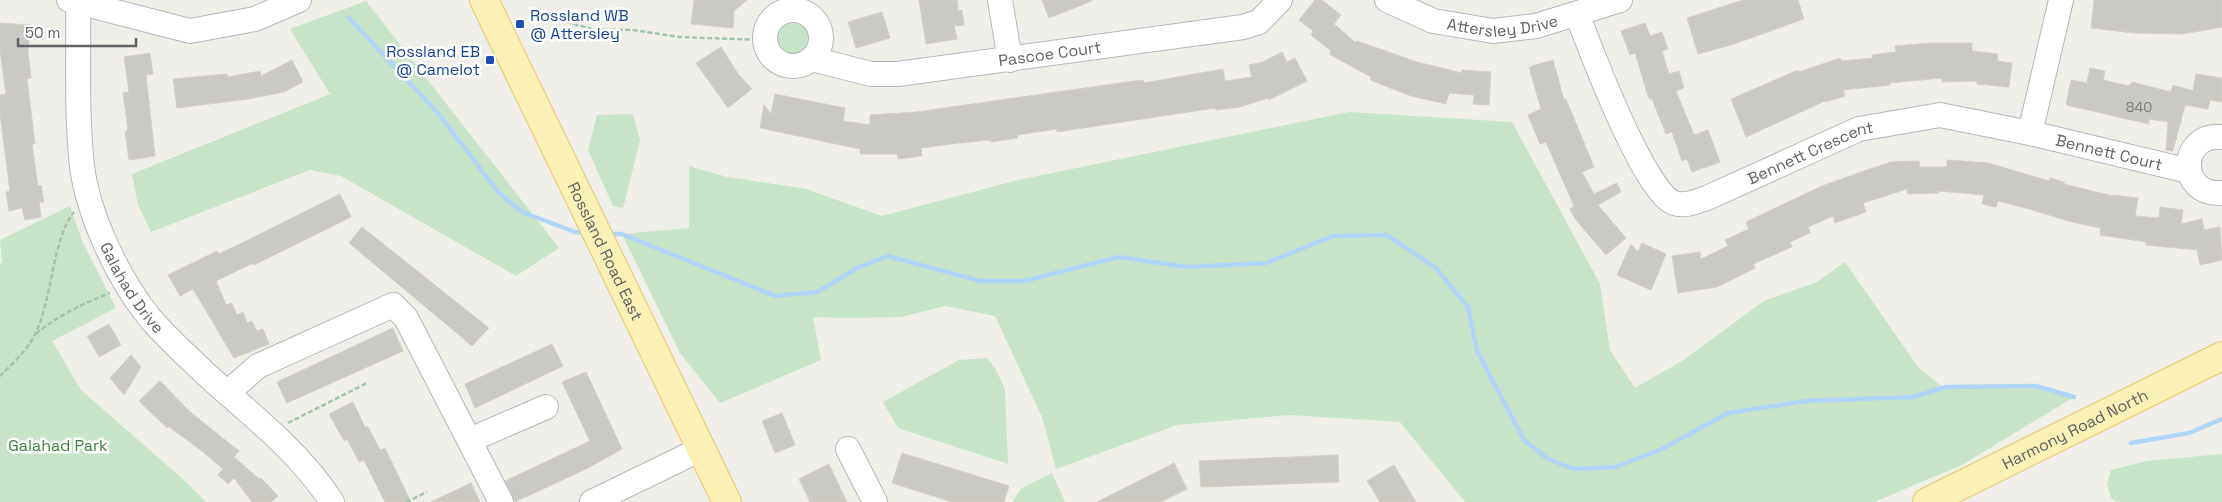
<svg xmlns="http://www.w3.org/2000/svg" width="2222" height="502" font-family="'Space Grotesk',sans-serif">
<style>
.green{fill:#c7e4c8}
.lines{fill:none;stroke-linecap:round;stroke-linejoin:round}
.stream{stroke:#afd6f8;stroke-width:4.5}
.building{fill:#cbc9c4;stroke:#d4d0c6}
.minor-casing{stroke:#b4b7bb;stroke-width:26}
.major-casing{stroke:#e6c86b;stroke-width:30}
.path{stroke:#a0c5ac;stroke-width:2.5;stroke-dasharray:5 2.5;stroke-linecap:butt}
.minor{stroke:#fff;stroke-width:24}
.major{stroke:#f8f0b4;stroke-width:28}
.transit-dot{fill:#1a4fb4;stroke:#fff;stroke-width:2}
.labels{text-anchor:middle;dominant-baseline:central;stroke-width:5;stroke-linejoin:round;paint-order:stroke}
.number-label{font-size:14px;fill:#7a7c7e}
.transit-label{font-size:16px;fill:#164399;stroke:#fff;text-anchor:start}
.street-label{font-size:16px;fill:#5f6266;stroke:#fff}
.park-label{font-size:16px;fill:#3d8041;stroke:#fff}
</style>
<rect width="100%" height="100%" fill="#efeee8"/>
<!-- green -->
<path class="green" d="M366,1L559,248L516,276L341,176L310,170L151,232L138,205L132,174L330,94L290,29Z
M772 38a20 20 0 1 1 40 0a20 20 0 1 1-40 0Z
M1349,112L1512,122L1600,284L1610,350L1635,388L1682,361L1764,301L1817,282L1845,262L1918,367L1941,386H2036L2074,397L1962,465L1874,502H1465L1400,422L1290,415L1177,425L1056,469L1042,417L995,316L945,306L901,317L847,318L813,317L821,360L720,403L680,353L622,234L689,228V166L727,177L806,189L882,216L1018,180Z
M633,114L640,140L623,208L613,206L588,150L597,115Z
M70,206L83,243L116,308L52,341L81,390L185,481L206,502H0V264L2,262L0,240Z
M987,358L996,370L1005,389L1008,464L898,428L883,402L959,360Z
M2222,454V502H2117L2111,498L2107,484L2111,470L2147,461Z
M1052,473L1065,502H1012L1022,488Z"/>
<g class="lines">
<!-- stream -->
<path class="stream" d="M349,18L437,112L499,193L522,212L575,232L587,233
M607,234H622L775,296L817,292L859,267L888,256L980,281H1024L1119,257L1187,267L1266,263L1333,236L1387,235L1436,268L1468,307L1477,351L1524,440L1548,459L1574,469L1616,467L1662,449L1728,413L1806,401L1912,397L1946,387L2036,386L2074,397
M2131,443L2189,433L2222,419"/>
</g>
<!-- building -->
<path class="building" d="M694,0H747L734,11L733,28L691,24Z
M919,0H957L958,11L962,10L964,25L954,26L957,39L926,44Z
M1042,0H1092V1L1049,18Z
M1315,0H1322L1341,15L1334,24L1356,43L1357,41L1417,62L1462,73V70L1491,72L1489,105L1473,104L1474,95L1449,93L1446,104L1411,96L1370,80L1371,77L1329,54L1331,51L1311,35L1313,31L1299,20Z
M1743,0H1798L1804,19L1731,45L1698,54L1687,18Z
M2094,0H2222V27L2183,34L2134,33L2091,28Z
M882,12L890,38L856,48L848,22Z
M0,23L30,25L28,53L31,78L27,79L35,144H32L38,186L41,185L44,202H39L41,217L25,220L22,208L9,211L6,192L10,191L0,114V95L6,94L0,51Z
M1645,23L1650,36L1662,32L1668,49L1662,51L1669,74L1679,71L1684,88L1676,91L1694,135L1708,130L1720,162L1692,172L1687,159L1682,161L1672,132L1666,134L1652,99H1649L1635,53L1630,55L1621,31Z
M1930,43H1972V51L1998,54L1997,61L2012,63L2009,87L1977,84V81L1942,82V78L1889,83L1890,85L1843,90L1845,96L1826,102L1825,101L1746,137L1731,99L1798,70L1799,72L1840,58L1842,61L1873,58L1872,55L1896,52L1895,46Z
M721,47L738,74L752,89L728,108L696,63Z
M1282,52L1287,62L1295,58L1307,81L1269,100L1268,98L1240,107L1216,110L1215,108L1057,132V129L1017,135L1018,138L991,142V140L959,143L921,148L922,156L898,159L897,154H860V149L760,128L764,105L771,114L775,94L845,108L843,121L870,125V115L916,112L1127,82L1143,80L1144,83L1223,69L1225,81L1252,77L1249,65L1263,62Z
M150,53L153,74L146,75L155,156L129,160L125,131L128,130L123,93L129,92L124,57Z
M292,60L303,82L284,92L248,99L177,108L173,79L227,74L228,77L260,71L261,76Z
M1553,60L1564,100L1566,99L1594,167L1582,172L1594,194L1617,183L1621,192L1598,205L1626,238L1606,255L1576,220L1570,209L1574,206L1546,142L1540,144L1528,115L1541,109L1529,67Z
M2090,68L2105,71L2103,80L2129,86L2132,82L2171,92L2173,85L2193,91L2196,74L2222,78V102L2210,100L2208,109L2185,105L2173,151L2166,150L2168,122L2149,119V124L2066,105L2071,80L2087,83Z
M1947,160L1988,163L2049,181L2050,178L2064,182V184L2113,196V195L2138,198L2135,216L2159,218L2160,207L2183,210L2181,224L2202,219L2204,230L2220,227L2222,260L2200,265L2197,250L2146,245V242L2100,235L2101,228L2072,222L2022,207L1998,201L1996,207L1982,204L1984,195L1939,191V193L1907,194V189L1863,203L1866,212L1835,223L1833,216L1808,227L1810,233L1790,242L1792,247L1753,264L1755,268L1717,287L1678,293L1672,256L1700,252L1701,259L1728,246L1725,240L1749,229L1746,222L1822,186L1861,172L1891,162L1919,161L1920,167H1947Z
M340,194L351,217L254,265L253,263L216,281L226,305L232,303L237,315L243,312L247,323L252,321L257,331L263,329L269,344L234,358L193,289L180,296L168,275L217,251L219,254L242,243Z
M362,227L489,328L472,346L349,243Z
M1642,243L1666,254L1651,290L1617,275L1631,244L1638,252Z
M109,324L121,345L99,357L87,336Z
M393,328L403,351L287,403L277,382Z
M552,344L563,366L475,408L465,384Z
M131,355L141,367L124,395L110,378Z
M586,372L622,449L588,468L515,502L505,481L590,441L562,382Z
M160,381L189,411L239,451L234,457L259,479L261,478L278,496L271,502H252L234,478L228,484L218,475L223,469L202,451L168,426L167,428L139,401Z
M353,402L365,427H368L380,450L385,448L411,502H385L364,460L359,462L347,439L344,441L329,414Z
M782,413L795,445L775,453L762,421Z
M902,453L1009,486L1004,502H952L892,483Z
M1338,455L1339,482L1201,487L1199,461Z
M1174,463L1187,489L1161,502H1097Z
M829,464L847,502H810L799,479Z
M1394,465L1416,502H1380L1367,481Z
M471,483L480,502H431Z"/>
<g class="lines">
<defs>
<g id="minor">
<path d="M69,0L190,31L255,19L299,0"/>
<path d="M1000,0L1010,60"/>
<path id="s1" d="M1387,0L1433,21L1493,31L1536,26L1620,0"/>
<path id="s2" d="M78,3C79,57 76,112 82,166C88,215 118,278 149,317C167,338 188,357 208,376C252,416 299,451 332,502"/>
<circle cx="793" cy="38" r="28"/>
<path id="s3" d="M1577,14C1590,48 1644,192 1674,203C1685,207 1697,201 1707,198L1859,129L1940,115L2030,133L2189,171"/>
<path id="s4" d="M812,59L871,74H898L1243,27L1259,22L1280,0"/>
<path d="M2030,133L2061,0"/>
<path d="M2222,137C2179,133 2177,196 2222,193"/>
<path d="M227,393L258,366L393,305L406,318L501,502"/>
<path d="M470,440L546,407"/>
<path d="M848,449L875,502"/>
<path d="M592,502L701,449"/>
</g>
<g id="major">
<path id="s5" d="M484,0L727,502"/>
<path id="s6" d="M1927,502L2222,356"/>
</g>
</defs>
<!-- minor casing -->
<use href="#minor" class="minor-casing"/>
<!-- major casing -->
<use href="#major" class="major-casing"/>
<!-- path -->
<path class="path" d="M530,12L592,29L633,30L679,37L765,40
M36,334C57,316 84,303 110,293
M0,376C12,364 28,350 35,334C52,302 52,239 74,212
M288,423L367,383
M406,502L427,492"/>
<!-- minor -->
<use href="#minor" class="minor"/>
<!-- major -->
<use href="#major" class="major"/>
</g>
<!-- markers -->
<g class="transit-dot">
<rect x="515" y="19" width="10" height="10" rx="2.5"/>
<rect x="485" y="55" width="10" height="10" rx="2.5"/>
</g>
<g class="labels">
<!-- number labels -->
<g class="number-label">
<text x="2139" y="107">840</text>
</g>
<!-- transit labels -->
<g class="transit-label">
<text x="530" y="15">Rossland WB<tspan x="530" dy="18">@ Attersley</tspan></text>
<text x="480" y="51" text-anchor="end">Rossland EB<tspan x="480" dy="18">@ Camelot</tspan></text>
</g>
<!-- street labels -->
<g class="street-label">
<text stroke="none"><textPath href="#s1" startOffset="121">Attersley Drive</textPath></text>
<text stroke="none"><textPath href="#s4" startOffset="241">Pascoe Court</textPath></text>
<text stroke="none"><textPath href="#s3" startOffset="671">Bennett Court</textPath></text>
<text stroke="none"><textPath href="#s3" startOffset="362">Bennett Crescent</textPath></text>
<text stroke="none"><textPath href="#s5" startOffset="279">Rossland Road East</textPath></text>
<text stroke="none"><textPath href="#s2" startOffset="296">Galahad Drive</textPath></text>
<text stroke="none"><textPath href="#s6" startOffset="165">Harmony Road North</textPath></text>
</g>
<!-- park labels -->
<g class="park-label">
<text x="58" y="445">Galahad Park</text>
</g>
</g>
<!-- scale -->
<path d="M18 38v8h118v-8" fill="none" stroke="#5f6266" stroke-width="2.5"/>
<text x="25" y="38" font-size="15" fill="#5f6266" stroke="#ffffff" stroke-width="4" paint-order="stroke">50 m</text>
</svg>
